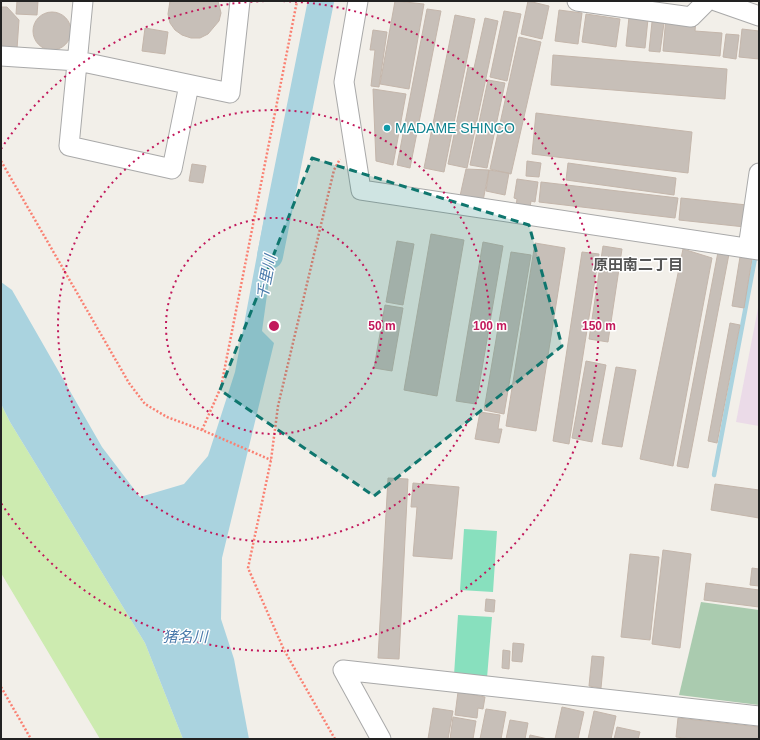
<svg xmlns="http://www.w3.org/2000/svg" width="760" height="740" font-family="Helvetica,'Noto Sans JP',sans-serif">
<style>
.industrial{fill:#ebdbe8}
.grass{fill:#cdebb0}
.cemetery{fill:#aacbaf}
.pitch{fill:#88e0be}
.water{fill:#aad3df}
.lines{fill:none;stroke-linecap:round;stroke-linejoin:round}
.stream{stroke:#aad3df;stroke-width:4.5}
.river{stroke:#aad3df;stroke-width:26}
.building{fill:#c7bfb8;stroke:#c4b6ab}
.minor-casing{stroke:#a9a9a9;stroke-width:21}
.path{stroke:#fa8072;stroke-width:2.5;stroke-dasharray:2 2;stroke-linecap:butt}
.minor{stroke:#fff;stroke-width:19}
.marked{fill:#0f766e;fill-opacity:0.2;stroke:#0f766e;stroke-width:3;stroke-dasharray:8 5;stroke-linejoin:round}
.ring{fill:none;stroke:#c2185b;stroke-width:2;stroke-dasharray:2 4}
.culture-dot{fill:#0f9aa8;stroke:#fff;stroke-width:1.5}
.labels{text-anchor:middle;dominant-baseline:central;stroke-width:3;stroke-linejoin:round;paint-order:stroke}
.culture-label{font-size:14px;fill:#0d838f;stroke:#fff;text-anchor:start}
.neighbourhood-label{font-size:15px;font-weight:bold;fill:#555;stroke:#fff}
.water-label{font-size:15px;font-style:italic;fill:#4a7aab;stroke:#fff}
.centre{fill:#c2185b;stroke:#fff;stroke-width:2}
.ring-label{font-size:12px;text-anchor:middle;font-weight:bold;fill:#c2185b;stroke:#fff;stroke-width:3;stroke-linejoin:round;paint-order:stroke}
</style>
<rect width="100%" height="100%" fill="#f2efe9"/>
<!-- industrial -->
<path class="industrial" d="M759,303V426L736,422Z"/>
<!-- grass -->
<path class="grass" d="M1,404L10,422L145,643L183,739H100L1,573Z"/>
<!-- cemetery -->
<path class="cemetery" d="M701,602L759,610V705L679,695Z"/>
<!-- pitch -->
<path class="pitch" d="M464,529L497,531L493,592L460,590Z
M458,615L492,617L487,678L454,675Z"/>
<!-- water -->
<path class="water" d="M284,172L262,331L274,343L222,558L221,619L234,659L249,739H183L145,643L10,422L1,404V282L12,290L102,447L140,497L184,484L208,456L235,372L264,218Z"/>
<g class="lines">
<!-- stream -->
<path class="stream" d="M714,475L755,258"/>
<!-- river -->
<path class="river" d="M270,256L321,1"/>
</g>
<!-- building -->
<path class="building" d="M17,1H38L37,15L16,14Z
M170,1H218L221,13L219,21L208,34L200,38H191L182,35L175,30L170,23L168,14Z
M395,1L424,4L409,89L380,84Z
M528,1L549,6L542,39L521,34Z
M1,7H7L19,20L17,49L1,48Z
M427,9L441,11L410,168L397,165Z
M559,10L582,13L578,44L555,41Z
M504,11L521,14L507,81L490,77Z
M33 31a19 19 0 1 1 38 0a19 19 0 1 1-38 0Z
M586,14L620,19L616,47L582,42Z
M455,15L475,19L444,172L424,168Z
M629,17L648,19L645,48L626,46Z
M666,17L696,19L695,31L722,33L720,56L663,51Z
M485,18L498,21L467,168L448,164L468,67L474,68Z
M652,22L664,23L660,52L649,51Z
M145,28L168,32L165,54L142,51Z
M742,29L759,31V59L739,57Z
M373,30L387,32L379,87L371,86L375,50H370Z
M726,34L739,35L736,59L723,57Z
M519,37L541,42L511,174L490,169Z
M553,55L727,69L725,99L551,85Z
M488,80L505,83L487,168L470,165Z
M373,89L406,94L393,165L376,161Z
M536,113L692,132L688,173L532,154Z
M527,161L541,163L539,177L526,176Z
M568,163L676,178L674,195L566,180Z
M192,164L206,166L203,183L189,181Z
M466,169L489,170L483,201L460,196Z
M489,170L509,173L505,195L486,191Z
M517,179L538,182L535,202L531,201L530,208L516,206L517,199L514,198Z
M541,182L678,198L675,218L539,202Z
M681,198L747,205L745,227L679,220Z
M431,234L464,240L437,396L404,390Z
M397,241L414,244L403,305L386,302Z
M483,242L503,246L476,404L456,401Z
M535,243L565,248L536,431L506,426Z
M603,246L622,249L608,342L589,339Z
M683,249L712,258L673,466L640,459Z
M511,252L531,255L504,414L484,410Z
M582,252L599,254L569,444L553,441Z
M718,252L729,254L688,468L677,466Z
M740,257L752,259L744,308L732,306Z
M385,305L403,308L392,371L374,368Z
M730,323L740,325L717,443L708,441Z
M586,361L606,365L592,442L572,438Z
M616,367L636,370L622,447L602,444Z
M480,412L500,415L498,429H502L499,443L475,439Z
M388,478L408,479L399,659L378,658Z
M413,483L459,487L452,559L413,556L417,507H411Z
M715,484L759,490V518L711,510Z
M663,550L691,554L680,648L652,644Z
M630,554L659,557L650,640L621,637Z
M752,568L759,569V586L750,585Z
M706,583L759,590V607L704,600Z
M486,599L495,600L494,612L485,611Z
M513,643L524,644L522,662L512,661Z
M503,650L510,651L509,669L502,668Z
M592,656L604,657L601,688L589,686Z
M458,692L485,697L483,709L478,708L477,718L455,715Z
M562,707L584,712L578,739H555Z
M433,708L453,711L448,739H428Z
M486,709L506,712L501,739H480Z
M594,711L616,716L611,739H588Z
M453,717L476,721L473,739H450Z
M678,718L759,727V739H692L676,737Z
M510,720L528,723L525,739H506Z
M617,727L640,732L638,739H614Z
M530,735L548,739H529Z"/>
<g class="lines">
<defs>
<path id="minor" d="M83,1L69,146L172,169L189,85
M358,1L344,82L361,190L759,250
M577,1L691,17L707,1
M716,1L759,16
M1,56L78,61L230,93L240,1
M748,248L759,173
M381,739L343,670L759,716"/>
</defs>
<!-- minor casing -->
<use href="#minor" class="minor-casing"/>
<!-- path -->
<path class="path" d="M1,161L129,383L145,404L167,417L202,430L271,460
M202,430L221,387L297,1
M1,687L31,739
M335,739L284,650L248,568L271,460L278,406L334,170L340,159"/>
<!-- minor -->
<use href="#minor" class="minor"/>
</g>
<!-- marked area -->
<path class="marked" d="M312,158L529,225L562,346L374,496L220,390Z"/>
<!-- distance rings -->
<g class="ring">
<circle cx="274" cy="326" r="108"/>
<circle cx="274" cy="326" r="216"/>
<path d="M1 149A325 325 0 0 1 271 1M277 1A325 325 0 1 1 1 503"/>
</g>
<!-- markers -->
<circle class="culture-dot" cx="387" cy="128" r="4"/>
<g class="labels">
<!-- culture labels -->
<g class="culture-label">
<text x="395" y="128">MADAME SHINCO</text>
</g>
<!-- neighbourhood labels -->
<g class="neighbourhood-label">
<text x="638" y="264">原田南二丁目</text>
</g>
<!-- water labels -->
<g class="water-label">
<text transform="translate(266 277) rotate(-79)">千里川</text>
<text x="185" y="636">猪名川</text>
</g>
</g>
<circle cx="274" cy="326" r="6" class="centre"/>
<g class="ring-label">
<text x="382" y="330">50 m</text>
<text x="490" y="330">100 m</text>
<text x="599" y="330">150 m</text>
</g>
<!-- border -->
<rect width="760" height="740" fill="none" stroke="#222222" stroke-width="4"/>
</svg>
